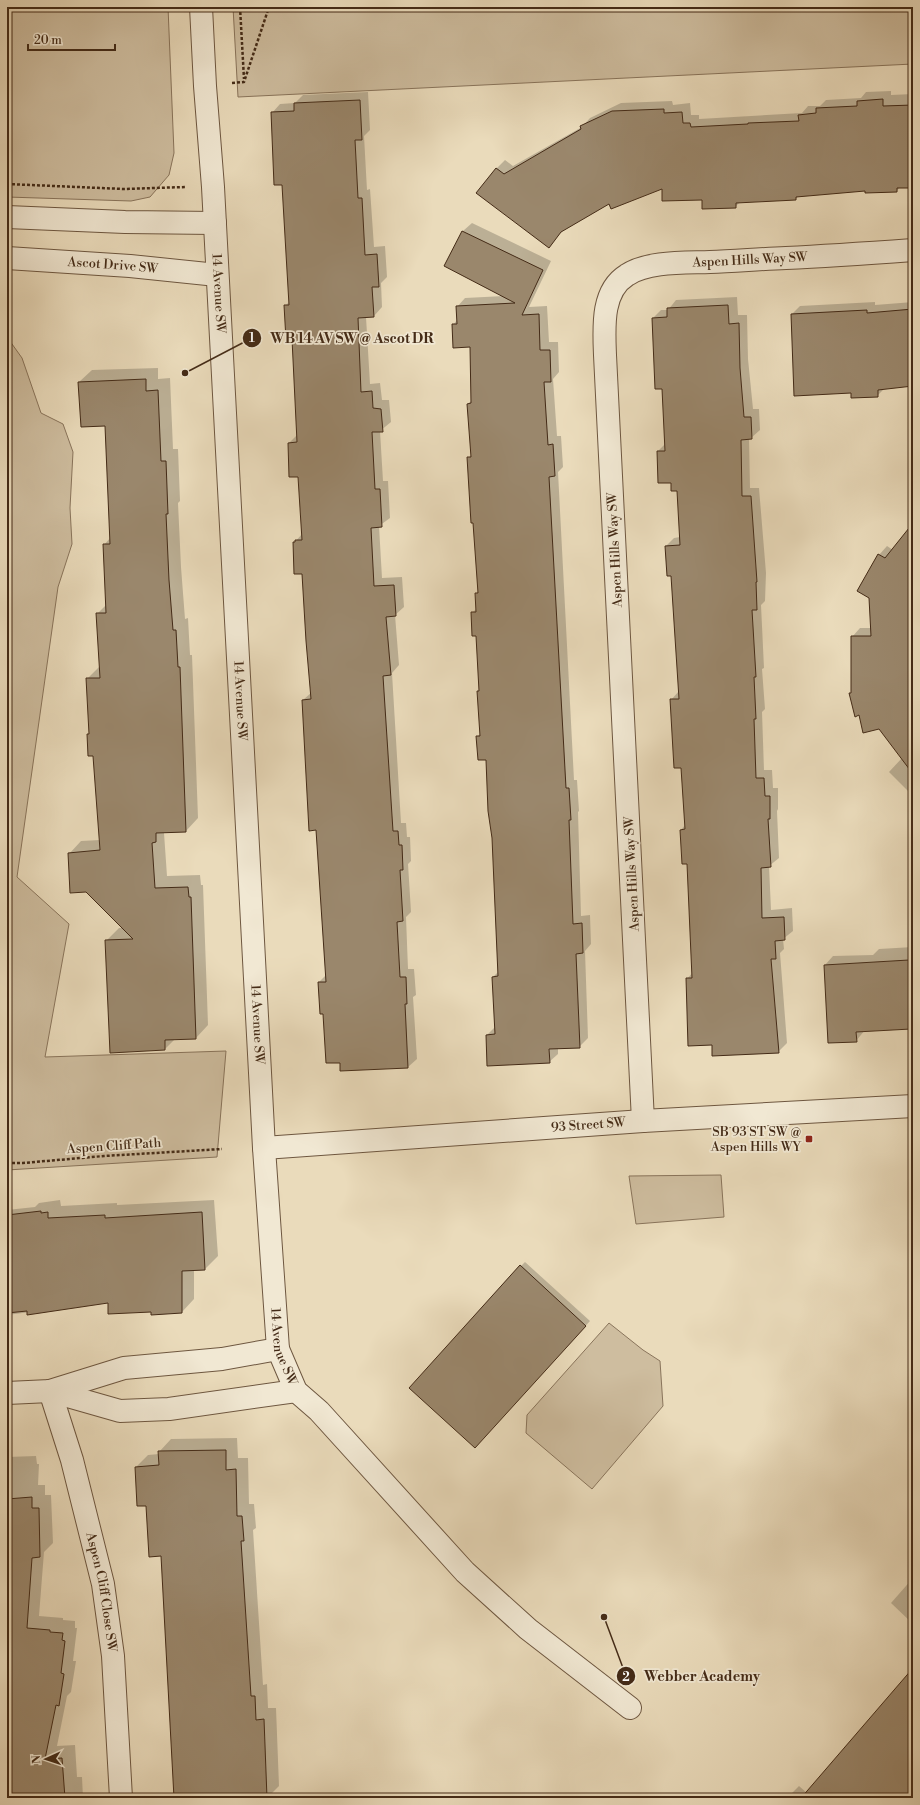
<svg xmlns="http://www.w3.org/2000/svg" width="920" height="1805" font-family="'Libre Bodoni',serif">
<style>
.green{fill:#cebd9f;stroke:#89745b}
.shadow{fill:#0003}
.building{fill:#9a876c;stroke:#442b17}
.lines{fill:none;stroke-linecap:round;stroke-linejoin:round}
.minor-casing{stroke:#6e5740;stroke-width:24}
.path{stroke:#442b17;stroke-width:2.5;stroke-dasharray:3 2;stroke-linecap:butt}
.minor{stroke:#f1e8d3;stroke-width:22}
.poi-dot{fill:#8f2418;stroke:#f1e8d3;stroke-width:1.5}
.labels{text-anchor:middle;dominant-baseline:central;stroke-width:3.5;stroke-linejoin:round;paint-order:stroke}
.street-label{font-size:13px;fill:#442b17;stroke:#f1e8d3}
.poi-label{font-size:13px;fill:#442b17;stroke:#f1e8d3;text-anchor:end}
.leader{fill:none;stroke:#442b17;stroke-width:1.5}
.callout-dot{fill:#442b17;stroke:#f1e8d3;stroke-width:1.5}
.mark-label{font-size:12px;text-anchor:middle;font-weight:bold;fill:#fff}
.callout-label{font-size:14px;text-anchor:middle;font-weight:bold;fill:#442b17;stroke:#f1e8d3;stroke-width:3.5;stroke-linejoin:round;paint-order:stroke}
</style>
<rect width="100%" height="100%" fill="#eadbbb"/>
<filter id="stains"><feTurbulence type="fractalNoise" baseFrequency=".005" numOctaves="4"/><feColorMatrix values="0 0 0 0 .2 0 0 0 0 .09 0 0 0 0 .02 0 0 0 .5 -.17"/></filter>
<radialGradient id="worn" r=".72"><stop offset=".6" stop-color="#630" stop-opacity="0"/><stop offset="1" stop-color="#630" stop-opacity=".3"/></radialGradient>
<!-- green -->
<path class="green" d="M7,7H168L174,153L169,175L150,197L131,201L7,197Z
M233,7H913V64L238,97Z
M7,337L22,358L41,413L63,424L73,452L70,508L72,544L58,587L17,877L69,924L45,1057L226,1051L217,1157L7,1170Z
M721,1175L724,1217L636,1224L629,1176Z
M609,1323L643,1350L660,1361L663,1406L592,1489L526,1433L527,1415Z"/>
<!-- shadow -->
<path class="shadow" d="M891,91V95L913,94V187H900L897,191L866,190L799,195L796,199L740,202L735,207L663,187L609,203L564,229L549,246L496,169L505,160L513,166L582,127L590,118L621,103L672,101L673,105L690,103L691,115H699V119L802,113L808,106H820L826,100L861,98L866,92Z
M368,92L370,130L364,136L367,190L370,189L374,247L385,246L387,277L381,283L382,307L374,316L366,317L370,384L380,383L382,400H389L391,422L380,431L383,481H388L390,518L379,526L382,578L402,577L404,607L395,615L399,665L392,673L401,823H406L407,837H410L411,861L408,864L411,912L406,917L408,969H414L416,995L413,997L417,1059L408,1067L341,1070V1062L324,1013L319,982L326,975L317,829L303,700L312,692L302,573L294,543L302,534L299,476L289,443L298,434L293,338L285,306L290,301L283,184L272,113L280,104L295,103L303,95Z
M472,223L551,261L529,307L547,306L549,342H558L559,372L553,379L557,436H561L563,467L558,472L574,780H577L579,811L578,812L581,916L590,915L591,944L585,951L588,1038L579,1047L558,1048V1054L549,1062L487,1035L495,1027L493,977L498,972L493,838L487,759L477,737L481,733L478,691L480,690L477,635L472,613L477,608L476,594L478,591L469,458L471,455L468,404L472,400L471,346L453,325L457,320V307L465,298L504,296L446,266L463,231Z
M737,297L738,315H747L748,359L753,409H759L760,430L751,438H749L750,488H759L766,573L765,601L761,605L764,668L762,669L765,709L762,712L764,770H772L773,788H778V809L777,811L779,858L769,866L771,910L792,908L793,931L783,939L784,949L780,953L787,1043L778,1052L713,1044L687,979L693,972L688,863L681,830L685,825L681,767L671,700L679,691L672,575L666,546L674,538L680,537L678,490L672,482L658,451L665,444L662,388L653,318L661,310H668L676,300Z
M875,302V305L913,302V385L885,388L877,396L852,392L792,314L800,306Z
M158,368V379L170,378L173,449H178L180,501L178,503L181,567L185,619L188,618L190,655H192L198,818L186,831L164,833L167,876L200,875L201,885H203L208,1025L196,1038L175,1039L165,1049L106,941L119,928H124L69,854L81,841L100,840L94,755L88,734L90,733L87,679L100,666L97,614L107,604L104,545L111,537L106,425L79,382L92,370Z
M913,525V794L912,795L889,772L902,758L879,728L860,714L850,694L852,692V637L860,628H871L879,555L887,546L893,550Z
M913,947V1028L865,1030L856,1041L829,1042L825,965L833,956L873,955L879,949Z
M60,1200L61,1206L117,1203V1205L214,1200L218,1256L205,1269L194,1270V1299L182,1312L152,1311L109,1302L7,1315V1210L35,1207L39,1203Z
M525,1262L590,1321L479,1443L521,1266Z
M237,1438L238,1458H248L249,1504H254L256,1528L253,1530L263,1685L267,1684L268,1708H276L279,1786L271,1794V1798H175L162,1555L136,1467L148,1455L159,1454V1452L171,1439Z
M36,1456L37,1464H39L38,1485H45V1495H51L53,1543L44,1552L39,1616L63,1618V1620L75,1621V1628H77L73,1661H76L71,1692L67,1696L57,1746L75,1745L77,1777H82L83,1798H7V1457Z
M913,1578V1624L891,1603Z
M913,1669V1798H787L799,1786L807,1793Z"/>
<!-- building -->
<path class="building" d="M883,99V106L913,105V188H897V192L865,193V191L796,197V200L736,203V208L702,209V200L662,201V189L611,209L609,204L561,232L549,248L476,193L496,168L504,174L581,129L580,126L612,111L664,109V113L682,112L683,123H690L691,127L748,124V123L799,121L798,115L816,113V108L857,106V101Z
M360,100L362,140H355L358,198H362L365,255L377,254L379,287H372L374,317L358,318L361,392L372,391L373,408L381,409L383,432H372L375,489H380L382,527L371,528L374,586L394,585L396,616L386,617L391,675L383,676L393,831H398L399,845H402L403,870H400L403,921L397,922L400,977H406L407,1004H405L408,1068L340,1071V1063H326L323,1014H320L318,982H326L316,830L309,831L302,700L311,699L306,641L302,574H294L293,542H295V540H302L298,477H289L288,443L297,442L292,339L286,340L284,305H289L282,185H274L271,112L294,111V103Z
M462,231L543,270L522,315L539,314L540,350H550L551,382H544L548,445L553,444L555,476L549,477L566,788H569L571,820H569L573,924L582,923L583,953L576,954L580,1048L549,1049L550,1063L487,1066L486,1035L495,1034L492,977L498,976L492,838L488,811L486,760H478L476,736H480L477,691H479L476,636H472L471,612H476L475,593H478L473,523H471L467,457H471L467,404L471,403L470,347L453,348L452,324H457L456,306L515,303L444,266Z
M728,305L729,324L739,323L740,368L744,417H751L752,439L741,440L742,496H751L757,582H756L757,610H752L756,677H754L756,719H754L756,778H764L765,796H770V819H768L771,867L761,868L762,918L784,917L785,940L775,941L776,959H771L779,1053L712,1056V1045L688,1046L686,978H692L687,864H682L680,830L685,829L681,768H674L670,699H679L671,576H667L665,546L680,545L677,491H671V483H658L657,451H665L662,389H655L652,318L667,317V308Z
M913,309V386L878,390V397L851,398V393L794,396L791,314L867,310V313Z
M146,379V391L158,390L161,461H166L168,514H166L169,580L173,630H176L178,667H180L186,832L156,833V842L152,843L155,888L188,887L189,897H191L196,1039L165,1040V1050L110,1053L105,940L133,939L86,892L70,893L68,853L100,850L93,756H88L87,734H89L86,678H100L96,613H106L103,544H110L105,426L81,427L78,382Z
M913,523V774L879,729L863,733L859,715L855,717L849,693H851V636H871L869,598L857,591L878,554L885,558Z
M909,960L911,1029L856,1032L857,1042L828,1043L824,965Z
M41,1211V1213L48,1212V1218L105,1215V1218L202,1212L205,1270L182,1271V1313L151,1315V1312L108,1314V1303L27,1315V1311L7,1313V1215Z
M520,1265L586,1326L475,1448L409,1388Z
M226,1450V1470L236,1469L237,1516H242L244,1541H241L251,1696H255L256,1720L264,1719L267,1798H174L161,1556L149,1557L146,1506H137L135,1467L159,1465L158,1451Z
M32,1497V1508H39L40,1557L32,1558L27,1628L50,1630V1632L63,1633L62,1640L65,1641L61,1673L64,1674L59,1706L56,1705L45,1759L62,1758L65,1798H7V1499Z
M913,1668V1798H801Z"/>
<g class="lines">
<defs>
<g id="minor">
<path id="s1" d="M201,7L205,86L213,187L264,1148L278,1349L296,1391L319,1411L465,1572L528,1629L630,1708"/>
<path d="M7,217L125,222L215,223"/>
<path id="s2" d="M7,258L130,266L217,275"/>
<path id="s3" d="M643,1121L605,355C604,328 601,291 627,275C648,261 686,263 710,262C735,261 761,259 786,258C828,256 871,253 913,250"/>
<path id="s4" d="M264,1148L643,1121L913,1106"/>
<path id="s5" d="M50,1391L72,1460L103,1584L113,1656L121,1798"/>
<path d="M50,1391L120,1411L169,1409L296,1391"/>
<path d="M7,1393L50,1391L124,1368L222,1359L278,1349"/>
</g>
</defs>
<!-- minor casing -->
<use href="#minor" class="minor-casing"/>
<!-- path -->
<path class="path" d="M240,7L244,79
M232,83L244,82L269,7
M7,184L124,189L186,187
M7,1163H23L104,1156L222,1149"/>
<!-- minor -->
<use href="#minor" class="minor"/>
</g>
<!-- markers -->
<rect class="poi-dot" x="805" y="1135" width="8" height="8" rx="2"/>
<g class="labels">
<!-- street labels -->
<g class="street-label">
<text stroke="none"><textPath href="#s3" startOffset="979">Aspen Hills Way SW</textPath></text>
<text stroke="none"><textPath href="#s2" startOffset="106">Ascot Drive SW</textPath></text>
<text stroke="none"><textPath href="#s1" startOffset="287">14 Avenue SW</textPath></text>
<text transform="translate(615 550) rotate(-93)">Aspen Hills Way SW</text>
<text stroke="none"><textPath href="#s1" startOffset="695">14 Avenue SW</textPath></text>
<text transform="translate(632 874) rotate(-93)">Aspen Hills Way SW</text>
<text stroke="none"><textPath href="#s1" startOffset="1019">14 Avenue SW</textPath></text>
<text stroke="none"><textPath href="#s4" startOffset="325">93 Street SW</textPath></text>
<text transform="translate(114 1146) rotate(-4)">Aspen Cliff Path</text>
<text stroke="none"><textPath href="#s1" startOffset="1343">14 Avenue SW</textPath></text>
<text stroke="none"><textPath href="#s5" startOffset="208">Aspen Cliff Close SW</textPath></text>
</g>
<!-- poi labels -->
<g class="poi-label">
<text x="801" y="1132">SB 93 ST SW @<tspan x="801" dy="15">Aspen Hills WY</tspan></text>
</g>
</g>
<!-- callouts -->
<path class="leader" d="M185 373L252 338M604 1617L626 1676"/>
<g class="callout-dot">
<circle cx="185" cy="373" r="4"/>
<circle cx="604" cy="1617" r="4"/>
<circle cx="252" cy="338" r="10"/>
<circle cx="626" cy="1676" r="10"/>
</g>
<g class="mark-label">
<text x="252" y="342">1</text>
<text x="626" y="1681">2</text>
</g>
<g class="callout-label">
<text x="352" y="343">WB 14 AV SW @ Ascot DR</text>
<text x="702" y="1681">Webber Academy</text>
</g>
<!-- margin -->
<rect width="920" height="1805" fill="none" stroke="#eadbbb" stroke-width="24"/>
<rect x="8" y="8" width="904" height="1789" fill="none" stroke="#442b17" stroke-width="2"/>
<rect x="12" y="12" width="896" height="1781" fill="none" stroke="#442b17"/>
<!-- north arrow -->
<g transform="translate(46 1759) rotate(267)" stroke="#f1e8d3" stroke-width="3" paint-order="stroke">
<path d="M0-3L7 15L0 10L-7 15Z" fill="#442b17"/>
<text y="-6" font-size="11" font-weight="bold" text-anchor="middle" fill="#442b17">N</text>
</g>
<!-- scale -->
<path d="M28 44v6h87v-6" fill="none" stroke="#442b17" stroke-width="2"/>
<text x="34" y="44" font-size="12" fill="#442b17" stroke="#f1e8d3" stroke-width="3" paint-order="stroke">20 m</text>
<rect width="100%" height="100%" filter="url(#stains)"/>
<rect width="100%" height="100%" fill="url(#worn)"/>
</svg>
